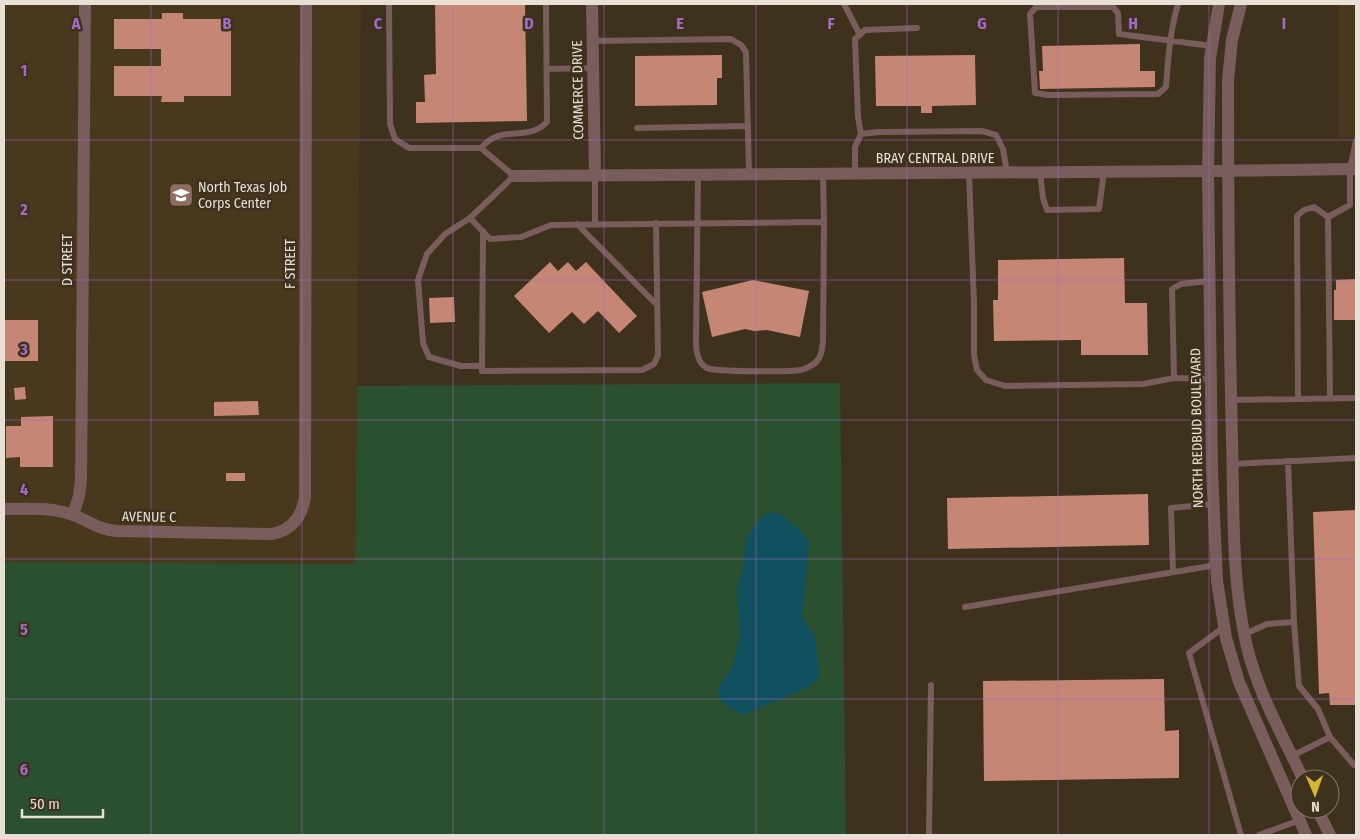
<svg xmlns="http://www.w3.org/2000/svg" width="1360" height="839" font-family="'Fira Sans Condensed',sans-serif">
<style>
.built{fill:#48381d}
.green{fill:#2a502f}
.water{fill:#11515f}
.building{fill:#c58676}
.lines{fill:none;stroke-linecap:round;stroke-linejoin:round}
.service{stroke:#795d5d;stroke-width:6}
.minor{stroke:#795d5d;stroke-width:12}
.tertiary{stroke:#795d5d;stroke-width:12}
.grid{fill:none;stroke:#a16bc6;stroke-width:1;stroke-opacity:0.55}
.labels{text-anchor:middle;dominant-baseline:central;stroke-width:5;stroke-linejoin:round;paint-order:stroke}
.street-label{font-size:14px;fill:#e8e0d4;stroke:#3e311d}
.poi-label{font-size:14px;fill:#e8e0d4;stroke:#3e311d;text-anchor:start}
.grid-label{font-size:16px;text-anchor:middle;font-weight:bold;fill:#a16bc6;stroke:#3e311d;stroke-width:5;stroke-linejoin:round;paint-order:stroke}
</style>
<rect width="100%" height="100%" fill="#3e311d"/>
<!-- built -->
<path class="built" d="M4,4H361L355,564L4,562Z
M1338,4H1356V137L1339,138Z"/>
<!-- green -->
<path class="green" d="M840,383L846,835H4V562L355,564L357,386Z"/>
<!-- water -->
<path class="water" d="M767,513C770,513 773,512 776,513C785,515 804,534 809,541L802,618L815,635L820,677L807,688L742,715L727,706L718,697V687L732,668L740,637L737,589L742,571L746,539L756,524Z"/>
<!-- building -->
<path class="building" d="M435,4H525L527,121L416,123V102H425L424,75L436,74Z
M162,13H183V19H231V96H184V102H161L162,96H114V66H161V49H114V19H162Z
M1140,44V71H1155V87L1040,89L1039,71H1043L1042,46Z
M722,55V78H717V105L635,106V56Z
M975,55L976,105L932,106V113H921V106H876L875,56Z
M1124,258L1125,303H1147L1148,355H1081V340L994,341L993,300H998V260Z
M550,262L558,271L568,262L576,271L586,262L637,316L619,333L598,311L584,324L572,312L549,333L514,296Z
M1356,279V320H1334V290H1336V280Z
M753,280L809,291L800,337L767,330L754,331L745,329L712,337L702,292Z
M454,297L455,322L430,323L429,298Z
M4,320H38V361H4Z
M25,387L26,399L15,400L14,388Z
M258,401L259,415L214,416V402Z
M53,416V467H20V457L6,458V426H21V417Z
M226,473H245V481H226Z
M1148,494L1149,545L948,549L947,498Z
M1356,510V705H1330L1329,693L1319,694L1313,512Z
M1164,679L1165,731L1179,730V778L984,781L983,681Z"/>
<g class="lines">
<!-- service -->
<path class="service" d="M389,4L390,124L395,139L409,148H481
M546,4L547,122C527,143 501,123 481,148L514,176L470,218L490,239L521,237L551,225L824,222L823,174
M844,4L860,35
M1178,4C1170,31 1168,59 1166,87L1158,94L1048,95L1035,93L1030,14L1036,7H1113L1118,13L1119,34L1212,46
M592,41L731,39L741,45L746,52L749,174
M547,69L593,68
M637,128L748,126
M861,134L858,117L855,39L865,30L917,28
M1040,172L1043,198L1047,210L1099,209L1104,171
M855,173V147L861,134L879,132L982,131L996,135L1003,149L1007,172
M969,173L974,304V355L977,370L986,380L1005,386L1143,384L1174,378L1211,379
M698,174L696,341C696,350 697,363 707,368C715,372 791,372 801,370C805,369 809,367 812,365C821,360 822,351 823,341L824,222
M595,175V224
M470,218L445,234L427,254L418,280L423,343L429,357L461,366H482
M577,224L657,305
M483,231L482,371L642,370L654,364L658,355L656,223
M1174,378L1172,289L1181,284L1209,281
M1330,398L1328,217L1350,205V169L1356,141
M1298,399L1297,216L1304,210L1314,207L1328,217
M1231,400L1356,398
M1288,461L1294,622L1299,686L1318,709L1330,737L1354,765H1356
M1233,464L1356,458
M1173,572L1171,508L1214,504
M965,607L1216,565
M1224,627L1189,653L1241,835
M1245,634L1267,624L1294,622
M1292,756L1330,737
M929,835L931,685
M1259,835L1300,820"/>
<!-- minor -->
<path class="minor" d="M592,4L595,175
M514,176L1208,171
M4,509C27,509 52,507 73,515C89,521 100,530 117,531L272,534C292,530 302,517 305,497L306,4
M73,515L79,496L81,480L85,4"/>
<!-- tertiary -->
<path class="tertiary" d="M1219,4L1210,58L1208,171L1212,470L1217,581L1226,638L1239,682L1306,835
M1241,4L1232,40L1228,80C1228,200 1229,320 1232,440C1234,508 1231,580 1247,647C1258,693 1283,736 1303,779
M1208,171L1356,169
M1317,809L1330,835"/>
</g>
<!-- grid -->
<path class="grid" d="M151,4V835M302,4V835M453,4V835M604,4V835M756,4V835M907,4V835M1058,4V835M1209,4V835M4,140H1356M4,280H1356M4,420H1356M4,559H1356M4,699H1356"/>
<!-- icons -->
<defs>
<symbol id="school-square" viewBox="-11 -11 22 22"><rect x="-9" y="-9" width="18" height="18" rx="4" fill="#8d6e63" stroke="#3e311d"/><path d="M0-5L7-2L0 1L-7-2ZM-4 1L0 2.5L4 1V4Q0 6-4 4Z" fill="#fff"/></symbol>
</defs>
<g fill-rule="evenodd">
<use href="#school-square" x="167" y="181" width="28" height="28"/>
</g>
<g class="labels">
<!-- street labels -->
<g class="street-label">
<text transform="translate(578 90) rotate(-91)">COMMERCE DRIVE</text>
<text x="935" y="158">BRAY CENTRAL DRIVE</text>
<text transform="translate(67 260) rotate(-90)">D STREET</text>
<text transform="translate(290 264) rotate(-90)">F STREET</text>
<text transform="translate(1197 428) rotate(-91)">NORTH REDBUD BOULEVARD</text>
<text transform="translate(149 517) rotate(1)">AVENUE C</text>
</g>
<!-- poi labels -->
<g class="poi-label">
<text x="198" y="187">North Texas Job<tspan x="198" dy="16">Corps Center</tspan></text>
</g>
</g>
<g class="grid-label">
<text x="76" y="29">A</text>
<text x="227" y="29">B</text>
<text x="378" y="29">C</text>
<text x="529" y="29">D</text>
<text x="680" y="29">E</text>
<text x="831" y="29">F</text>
<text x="982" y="29">G</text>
<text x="1133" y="29">H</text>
<text x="1284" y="29">I</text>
<text x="24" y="76">1</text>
<text x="24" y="215">2</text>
<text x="24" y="355">3</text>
<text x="24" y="495">4</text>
<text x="24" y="635">5</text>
<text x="24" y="775">6</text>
</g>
<!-- border -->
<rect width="1360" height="839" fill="none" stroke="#e8e0d4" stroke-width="10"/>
<!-- north arrow -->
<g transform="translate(1315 794) rotate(178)"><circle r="24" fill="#3e311d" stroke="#827766"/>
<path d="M0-4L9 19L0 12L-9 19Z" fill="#d6b534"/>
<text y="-8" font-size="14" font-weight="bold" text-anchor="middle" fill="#e8e0d4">N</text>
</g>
<!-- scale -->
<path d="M22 809v8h81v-8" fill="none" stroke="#e8e0d4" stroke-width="2.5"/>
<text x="30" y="809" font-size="15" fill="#e8e0d4" stroke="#3e311d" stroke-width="4" paint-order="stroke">50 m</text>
</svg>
